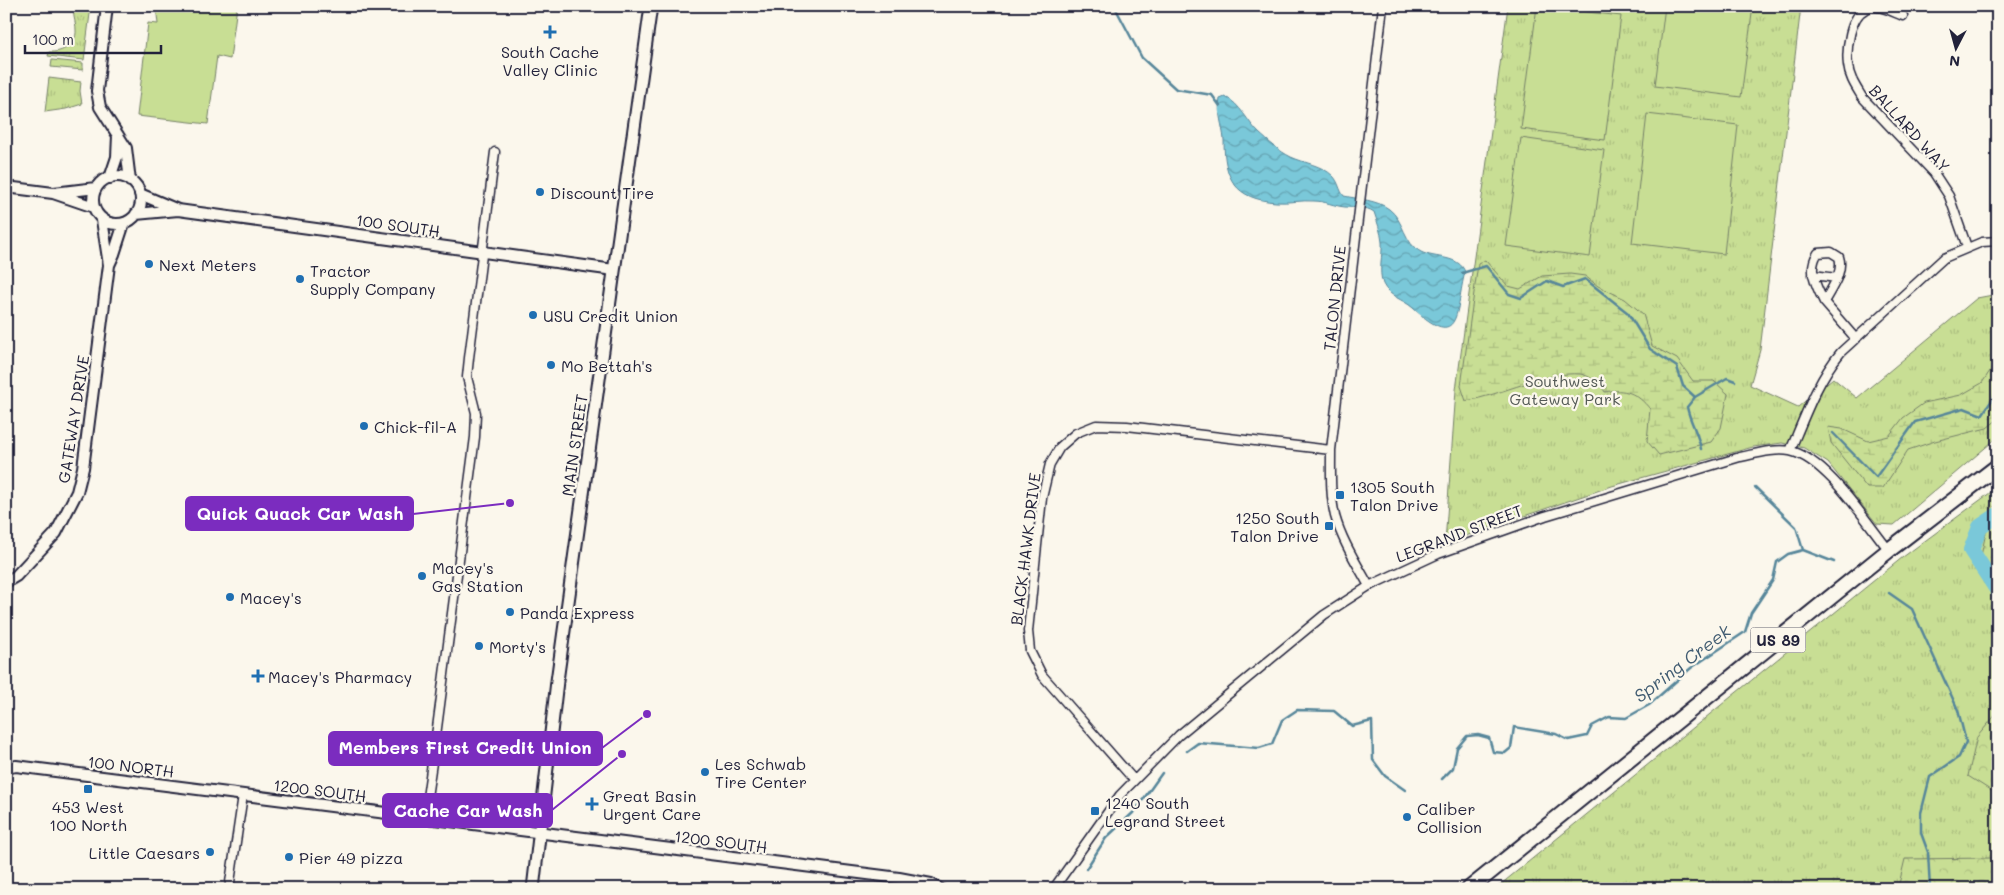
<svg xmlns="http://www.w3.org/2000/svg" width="2004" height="895" font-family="Mali,sans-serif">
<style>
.grass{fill:url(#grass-tufts);stroke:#758068}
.forest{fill:url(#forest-crowns);stroke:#758068}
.wetland{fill:url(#wetland-marsh);stroke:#758068}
.pitch{fill:#c8de94;stroke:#758068}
.water{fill:url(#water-waves);stroke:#57869a}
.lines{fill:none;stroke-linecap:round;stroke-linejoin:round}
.stream{stroke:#57869a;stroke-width:2.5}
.river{stroke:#7ac8d9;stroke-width:16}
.street-casing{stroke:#22223b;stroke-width:11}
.secondary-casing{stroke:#22223b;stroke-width:14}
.primary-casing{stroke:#22223b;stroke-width:15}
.highway-casing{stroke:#22223b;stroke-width:18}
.street{stroke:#fbf7ec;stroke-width:8}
.secondary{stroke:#fbf7ec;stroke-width:10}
.primary{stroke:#fbf7ec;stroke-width:11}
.highway{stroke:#fbf7ec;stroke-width:14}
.poi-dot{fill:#1f6fb2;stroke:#fbf7ec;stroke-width:2}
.labels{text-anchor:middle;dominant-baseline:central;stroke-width:4.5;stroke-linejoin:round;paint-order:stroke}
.shield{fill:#fbf7ec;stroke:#636270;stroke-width:1}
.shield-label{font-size:15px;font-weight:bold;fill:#22223b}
.poi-label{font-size:16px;fill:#22223b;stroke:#fbf7ec;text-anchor:start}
.street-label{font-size:16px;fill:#22223b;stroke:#fbf7ec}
.park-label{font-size:16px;fill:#545a56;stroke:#fbf7ec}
.water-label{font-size:18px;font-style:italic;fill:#415c72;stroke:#fbf7ec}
.leader{fill:none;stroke:#7b2cbf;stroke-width:2}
.callout-dot{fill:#7b2cbf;stroke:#fbf7ec;stroke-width:2}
.callout{fill:#7b2cbf;stroke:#7b2cbf;stroke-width:2}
.callout-label{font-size:18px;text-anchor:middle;font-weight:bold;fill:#fff}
</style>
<defs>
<pattern id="grass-tufts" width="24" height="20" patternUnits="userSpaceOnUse" patternTransform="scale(1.25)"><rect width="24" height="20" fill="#c8de94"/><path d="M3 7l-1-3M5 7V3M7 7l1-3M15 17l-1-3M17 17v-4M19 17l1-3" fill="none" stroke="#acbe80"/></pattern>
<pattern id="forest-crowns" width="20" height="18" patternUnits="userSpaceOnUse" patternTransform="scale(1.25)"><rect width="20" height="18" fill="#c8de94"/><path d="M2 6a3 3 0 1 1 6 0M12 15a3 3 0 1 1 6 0" fill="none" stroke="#acbe80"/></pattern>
<pattern id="wetland-marsh" width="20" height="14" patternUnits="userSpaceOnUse" patternTransform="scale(1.25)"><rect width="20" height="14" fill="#c8de94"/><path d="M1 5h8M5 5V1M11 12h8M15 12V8" fill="none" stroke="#acbe80"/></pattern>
<pattern id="water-waves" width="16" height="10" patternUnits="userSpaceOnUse" patternTransform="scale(1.25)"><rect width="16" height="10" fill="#7ac8d9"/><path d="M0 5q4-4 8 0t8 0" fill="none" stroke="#64a2b1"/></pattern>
</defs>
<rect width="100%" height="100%" fill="#fbf7ec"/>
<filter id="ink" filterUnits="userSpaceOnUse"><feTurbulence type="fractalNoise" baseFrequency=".02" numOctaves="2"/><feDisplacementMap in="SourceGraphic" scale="10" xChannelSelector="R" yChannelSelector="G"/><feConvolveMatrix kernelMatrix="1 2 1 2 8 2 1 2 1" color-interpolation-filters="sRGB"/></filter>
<g filter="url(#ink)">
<!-- grass -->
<path class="grass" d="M74,6H91L84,60L48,56L49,52C62,53 77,45 76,30C76,21 72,15 74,6Z
M1508,6H1801L1760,350L1750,385L1798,407L1833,378L1857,398L1977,298L1998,294V437L1894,525L1877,524L1828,463L1804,448L1782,443L1753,447L1612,486L1445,543L1456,390Z
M52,60L83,63V70L51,67Z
M49,78L81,82L80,91L82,104L66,109L45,112Z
M1998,487V889H1495L1903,557Z"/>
<!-- forest -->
<path class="forest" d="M1998,502V600L1978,570L1991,509Z
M1998,712V795L1968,776L1977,737Z
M1998,855V889H1902L1899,884L1905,859L1994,858Z"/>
<!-- wetland -->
<path class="wetland" d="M1485,260L1508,286L1520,289L1542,276L1570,274L1585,276L1598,286L1625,299L1643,314L1652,346L1677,359L1693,381H1714L1728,394L1721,428L1711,442L1659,455L1647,441L1650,409C1637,393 1625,388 1605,392C1601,384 1589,375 1580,374C1547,371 1501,395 1466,401L1461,386L1478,264Z
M1998,359V419L1987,428L1935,441L1908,450L1883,488H1867L1831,443L1828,427L1842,429L1868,441L1889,436L1903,418L1924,403L1961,395L1982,383Z"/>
<!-- pitch -->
<path class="pitch" d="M156,6H237L230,59L217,56L208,124L137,116L148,23L158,24Z
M1537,6L1621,16L1605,140L1521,129Z
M1665,6H1753L1741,97L1655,86Z
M1647,114L1738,125L1724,254L1632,243Z
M1521,138L1604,150L1590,257L1506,246Z"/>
<!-- water -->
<path class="water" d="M1225,97C1240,103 1248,123 1259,133C1269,142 1279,151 1291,157C1304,163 1322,165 1333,176C1339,182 1339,190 1344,196C1358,199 1377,200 1389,209C1404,220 1404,244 1421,252C1435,259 1459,255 1465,272C1455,310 1462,353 1413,308C1403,299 1389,297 1383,284C1378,271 1383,255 1382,242C1381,232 1377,221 1374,212C1366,206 1355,208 1345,207C1334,206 1325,201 1314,201C1302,200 1289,203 1276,202C1235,199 1224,179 1224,140C1223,126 1217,114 1220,99Z"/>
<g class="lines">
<!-- stream -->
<path class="stream" d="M1107,6L1116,9L1142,58L1176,89L1212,95L1220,106
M1462,273L1486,266L1509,294L1521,298L1547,281L1563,287L1585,279L1628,313L1650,349L1677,367L1683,386L1695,397L1687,407C1690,422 1698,433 1701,449
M1695,397L1727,378L1735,381
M1833,433L1876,477L1915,422L1964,408L1982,415L1998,391
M1755,487L1796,527L1803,550
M1889,593L1912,609L1958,710L1966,742L1959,757L1930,777L1921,813V833L1928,852L1930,889
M1187,751L1198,743L1259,748L1272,744L1282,720L1297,710L1334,711L1352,726L1372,721L1373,760L1385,776L1405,790
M1442,779L1453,768L1457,748L1467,736L1478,735L1489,738L1493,752L1505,753L1511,748L1514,727L1556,734L1568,740L1587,736L1592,726L1609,717L1626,718L1649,705L1691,668L1745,632L1751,613L1773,580L1777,562L1788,554L1803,550L1834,562
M1086,869L1106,838L1135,811L1162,773"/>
<!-- river -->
<path class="river" d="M1998,515L1980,527L1971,550L1998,591"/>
<defs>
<path id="street" d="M1903,16C1892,12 1878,3 1866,9C1850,16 1846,49 1848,65C1849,77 1856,87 1862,97L1934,173L1949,196L1967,247
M1813,275L1837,278
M1824,302C1816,286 1807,269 1818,253L1831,252L1839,257C1844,272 1831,289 1824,302L1856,339
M1790,451C1805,416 1817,381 1841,352L1944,258L1982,242L1998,241
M1369,586C1357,564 1342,541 1335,516C1330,495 1331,472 1331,450L1383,6
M1134,780L1042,675L1030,651L1028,631L1042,498L1050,464L1060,447L1076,433L1096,425L1127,426L1331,450
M424,818L437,728L475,437L476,413L467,377L469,358L495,152
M1054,888L1120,795L1179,735L1324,615L1369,586L1438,554L1545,516L1740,457C1755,454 1775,448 1790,451C1826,458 1866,522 1889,550
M229,889L243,795"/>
<path id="secondary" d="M107,6L97,91L100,107L126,148L130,181
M93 200a24 24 0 1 1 48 0a24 24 0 1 1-48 0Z
M110,178L117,157L118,135
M6,187L53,193L94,207
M54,193L96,188
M140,194L178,210L614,270
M136,214L178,210
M102,220L109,265
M6,582L16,576L56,533L77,492L83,468L109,265L114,254L124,223
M6,768L16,766L899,878L931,884L940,889
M1054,889H1058"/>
<path id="primary" d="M533,889L557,681L651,6"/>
<path id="highway" d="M1469,889L1889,550L1998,466"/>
</defs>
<!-- street casing -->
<use href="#street" class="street-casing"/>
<!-- secondary casing -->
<use href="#secondary" class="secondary-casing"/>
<!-- primary casing -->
<use href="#primary" class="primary-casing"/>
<!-- highway casing -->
<use href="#highway" class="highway-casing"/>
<!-- street -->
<use href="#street" class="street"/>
<!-- secondary -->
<use href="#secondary" class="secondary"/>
<!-- primary -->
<use href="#primary" class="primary"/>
<!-- highway -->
<use href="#highway" class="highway"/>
</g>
</g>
<!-- markers -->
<g class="poi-dot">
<path d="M547.5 24.5h5v5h5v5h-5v5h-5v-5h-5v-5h5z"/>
<circle cx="540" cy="192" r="5"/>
<circle cx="149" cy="264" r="5"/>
<circle cx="300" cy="279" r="5"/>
<circle cx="533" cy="315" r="5"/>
<circle cx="551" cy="365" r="5"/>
<circle cx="364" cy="426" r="5"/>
<rect x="1335" y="490" width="10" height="10" rx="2.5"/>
<rect x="1324" y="521" width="10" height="10" rx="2.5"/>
<circle cx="422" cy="576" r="5"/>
<circle cx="230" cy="597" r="5"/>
<circle cx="510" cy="612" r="5"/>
<circle cx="479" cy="646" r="5"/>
<path d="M255.5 668.5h5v5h5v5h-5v5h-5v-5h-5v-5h5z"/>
<circle cx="705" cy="772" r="5"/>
<rect x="83" y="784" width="10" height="10" rx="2.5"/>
<path d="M589.5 796.5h5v5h5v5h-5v5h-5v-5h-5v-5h5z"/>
<rect x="1090" y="806" width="10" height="10" rx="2.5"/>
<circle cx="1407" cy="817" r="5"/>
<circle cx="210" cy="852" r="5"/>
<circle cx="289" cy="857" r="5"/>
</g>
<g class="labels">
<!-- shield labels -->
<rect class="shield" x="1750.5" y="627.5" width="55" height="25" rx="4"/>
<g class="shield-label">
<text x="1778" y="640">US 89</text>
</g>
<!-- poi labels -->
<g class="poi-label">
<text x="550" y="51" text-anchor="middle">South Cache<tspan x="550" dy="18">Valley Clinic</tspan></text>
<text x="550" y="192">Discount Tire</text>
<text x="159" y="264">Next Meters</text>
<text x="310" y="270">Tractor<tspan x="310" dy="18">Supply Company</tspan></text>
<text x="543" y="315">USU Credit Union</text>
<text x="561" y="365">Mo Bettah's</text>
<text x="374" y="426">Chick-fil-A</text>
<text x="1350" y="486">1305 South<tspan x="1350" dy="18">Talon Drive</tspan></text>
<text x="1319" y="517" text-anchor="end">1250 South<tspan x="1319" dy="18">Talon Drive</tspan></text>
<text x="432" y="567">Macey's<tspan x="432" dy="18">Gas Station</tspan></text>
<text x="240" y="597">Macey's</text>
<text x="520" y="612">Panda Express</text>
<text x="489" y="646">Morty's</text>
<text x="268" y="676">Macey's Pharmacy</text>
<text x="715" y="763">Les Schwab<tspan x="715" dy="18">Tire Center</tspan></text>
<text x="603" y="795">Great Basin<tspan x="603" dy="18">Urgent Care</tspan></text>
<text x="1105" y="802">1240 South<tspan x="1105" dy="18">Legrand Street</tspan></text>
<text x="88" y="806" text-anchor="middle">453 West<tspan x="88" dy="18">100 North</tspan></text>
<text x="1417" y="808">Caliber<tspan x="1417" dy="18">Collision</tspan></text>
<text x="200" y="852" text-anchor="end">Little Caesars</text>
<text x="299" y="857">Pier 49 pizza</text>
</g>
<!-- street labels -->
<g class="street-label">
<text transform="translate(1910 128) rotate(48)">BALLARD WAY</text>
<text transform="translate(398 225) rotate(8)">100 SOUTH</text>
<text transform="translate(1334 298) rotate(-84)">TALON DRIVE</text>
<text transform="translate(73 419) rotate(-81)">GATEWAY DRIVE</text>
<text transform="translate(574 445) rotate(-82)">MAIN STREET</text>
<text transform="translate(1459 533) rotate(-21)">LEGRAND STREET</text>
<text transform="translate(1025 549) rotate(-83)">BLACK HAWK DRIVE</text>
<text transform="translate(131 766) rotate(7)">100 NORTH</text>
<text transform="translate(320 790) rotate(7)">1200 SOUTH</text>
<text transform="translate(721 841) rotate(7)">1200 SOUTH</text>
</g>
<!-- park labels -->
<g class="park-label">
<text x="1565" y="380">Southwest<tspan x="1565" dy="18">Gateway Park</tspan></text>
</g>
<!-- water labels -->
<g class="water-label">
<text transform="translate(1682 663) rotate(-37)">Spring Creek</text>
</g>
</g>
<!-- callouts -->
<path class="leader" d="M510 503L413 514M647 714L602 748M622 754L552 810"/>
<g class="callout-dot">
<circle cx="510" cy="503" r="5"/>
<circle cx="647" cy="714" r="5"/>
<circle cx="622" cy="754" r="5"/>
</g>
<g class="callout">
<rect x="186" y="497" width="227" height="33" rx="5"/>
<rect x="329" y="732" width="273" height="33" rx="5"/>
<rect x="383" y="794" width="169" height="33" rx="5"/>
</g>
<g class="callout-label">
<text x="300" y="520">Quick Quack Car Wash</text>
<text x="465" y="754">Members First Credit Union</text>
<text x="468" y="817">Cache Car Wash</text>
</g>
<!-- margin -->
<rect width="2004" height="895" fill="none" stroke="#fbf7ec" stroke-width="25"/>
<rect x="12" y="12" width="1979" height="870" fill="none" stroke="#22223b" stroke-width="2" filter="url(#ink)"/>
<!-- north arrow -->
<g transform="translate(1956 48) rotate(186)" stroke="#fbf7ec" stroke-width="4" paint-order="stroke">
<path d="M0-4L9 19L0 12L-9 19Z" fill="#22223b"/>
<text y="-8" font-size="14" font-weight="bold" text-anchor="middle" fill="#22223b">N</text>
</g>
<!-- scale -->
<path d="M25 45v8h136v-8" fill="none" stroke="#22223b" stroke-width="2.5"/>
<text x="32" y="45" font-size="15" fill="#22223b" stroke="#fbf7ec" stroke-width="4" paint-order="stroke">100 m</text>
</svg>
